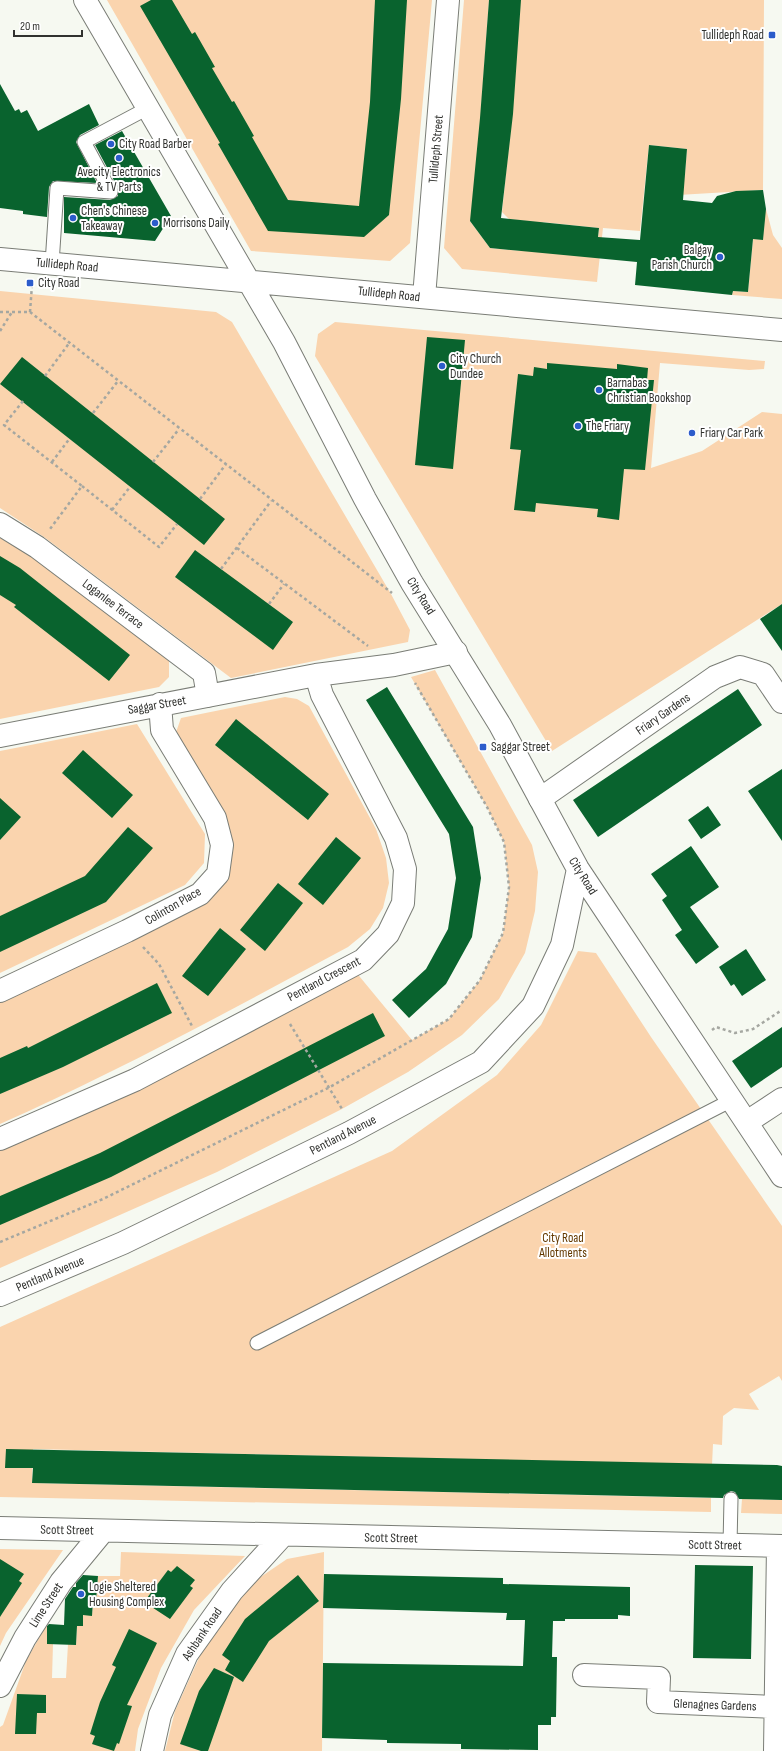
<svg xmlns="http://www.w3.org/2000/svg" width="782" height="1751" font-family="'Sofia Sans Condensed',sans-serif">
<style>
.green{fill:#fad4ae;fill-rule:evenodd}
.building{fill:#09632e}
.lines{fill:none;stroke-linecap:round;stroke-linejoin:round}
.service-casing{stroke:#7a7d76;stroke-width:15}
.minor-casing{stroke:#7a7d76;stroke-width:24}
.tertiary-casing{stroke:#7a7d76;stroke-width:24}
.path{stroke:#a5a7a1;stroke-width:2.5;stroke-dasharray:3 3;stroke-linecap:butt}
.service{stroke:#fff;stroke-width:13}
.minor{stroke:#fff;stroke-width:22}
.tertiary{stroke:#fff;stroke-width:22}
.poi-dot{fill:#2c5ccb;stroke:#fff;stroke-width:1.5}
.labels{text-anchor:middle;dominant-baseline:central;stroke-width:4;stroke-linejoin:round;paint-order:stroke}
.poi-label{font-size:13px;fill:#31322f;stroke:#fff;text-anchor:start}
.street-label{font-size:13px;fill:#31322f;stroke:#fff}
.park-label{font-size:13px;fill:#633900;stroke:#fff}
</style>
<rect width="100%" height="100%" fill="#f6f9f1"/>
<!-- green -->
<path class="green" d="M107,0H432L410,243L390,261L251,251Z
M464,0H489L481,112L521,0H764L763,190L678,195L685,174L687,149L649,145L640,231L603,228L597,282L462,269L444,248ZM510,134L502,212L509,219L525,221L522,251L490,248L470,221ZM542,222L599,228L596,257Z
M766,209L773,235L782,248V299L732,295L733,291L748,292L753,239Z
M0,291L216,312L232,322L391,594L410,630L408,642L231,678L44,537L0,508Z
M335,322L765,361L764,369L749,370L660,363L651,468L702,451L762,412L782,414V604L552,751L315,356L318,334Z
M0,538L31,556L169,661V677L159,687L0,719Z
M435,670L532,845L538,872L535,911L525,953L499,999L462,1035L408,1072L342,1109L217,1172L0,1268V1150L355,971L412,1040L449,1019L480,980L503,933L509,887L504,842L487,807L411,677Z
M285,697L297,699L309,706L376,829L386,858L389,883L383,908L370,929L348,947C233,1009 119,1071 0,1124V1000L225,874L175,735L181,718Z
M137,724L205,834L204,863L185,885L0,973V751Z
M578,951L596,953L651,1037L782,1226V1381L779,1376L749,1394L759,1410L734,1408L723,1416L722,1445L713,1444L712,1465L33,1449L32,1483L711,1498V1512L0,1497V1327L392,1151L497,1075L541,1025Z
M742,1499L782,1500V1514L741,1513Z
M0,1549L63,1550L6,1633L0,1646Z
M121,1552L245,1556L194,1610L161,1668L138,1729L135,1751H0V1727L3,1725L26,1661L47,1624V1644H53L52,1678H66L68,1644L76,1645L77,1626H83V1615H92L93,1601H96L98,1576H120Z
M324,1552L322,1751H165L175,1711L208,1638L249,1585L287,1559Z"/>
<!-- building -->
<path class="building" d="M151,0H172L192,34L195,32L215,67L212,68L232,102L234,101L254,136L252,137L288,200L359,206L370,102L375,0H407L401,99L389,215L364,237L268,231L218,144L220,143L140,6Z
M489,0H521L513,114L501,218L599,228L598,237L640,240L649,145L687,149L683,200L712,203L717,196L736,191L763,190L766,209L763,240L753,239L748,292L733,291L732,295L635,285L637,262L490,248L470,221L480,118Z
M0,84L15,111L19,109L21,113L27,110L38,131L89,104L99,125L80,135L76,142L97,183L53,181L49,187L47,217L23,214V211L0,208Z
M122,131L171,216L155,241L64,233V197L110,200L118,196V188L95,145Z
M427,337L465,340L453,469L415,465Z
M22,357L225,519L204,545L0,384Z
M547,363L617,369V364L648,368L647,380H654L645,470L624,469L619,520L597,517L598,509L536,503L535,512L514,510L521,450L510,449L518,374L533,376L534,367L547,369Z
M195,550L293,622L273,650L175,577Z
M0,556L20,568L130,655L109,681L14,607L16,605L0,595Z
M782,604V651L760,619Z
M387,687L473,827L481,878L472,937L446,984L409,1018L392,1000L426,969L448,929L456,878L449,834L366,700Z
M738,689L762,725L598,837L573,800Z
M236,719L329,794L308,820L215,745Z
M83,750L133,795L112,818L62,773Z
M782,769V841L748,791Z
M0,798L21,817L0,840Z
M708,806L721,825L701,839L688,820Z
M128,827L153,848L106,902L0,952V916L85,876Z
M336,837L361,858L323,905L298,884Z
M691,846L719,887L690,907L719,947L696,964L675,935L682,930L662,900L667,896L651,874Z
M278,883L303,903L265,951L240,930Z
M220,928L246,949L208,996L182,976Z
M746,949L766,980L742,996L734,984L731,986L719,967Z
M157,983L172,1013L63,1067L0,1094V1058L27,1046L28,1048Z
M373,1013L385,1036L111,1177L0,1225V1196L100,1153Z
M782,1027V1067L751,1088L732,1061Z
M6,1449L777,1465L782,1466V1500L739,1499L735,1492L731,1491L724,1495L723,1498L32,1483L33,1468H5Z
M0,1559L24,1574L19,1581L22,1583L0,1617Z
M695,1565L753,1566L751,1659L693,1658Z
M177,1566L195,1580L190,1586L193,1588L170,1619L144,1602L168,1570L171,1572Z
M324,1574L503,1578V1584L630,1587V1616L618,1615V1619H565V1621H553L552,1657H557L556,1717H551V1725H538V1750L461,1749V1744L387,1743V1740L322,1738L323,1663L523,1666L525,1620H506L507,1613L323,1608Z
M83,1575L98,1576L96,1601H93L92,1616L83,1615V1626H77L76,1645L47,1644V1626L49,1624L64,1625L65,1599L73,1587H76V1583Z
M298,1575L319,1601L269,1641L243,1682L225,1670L230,1661L222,1655L245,1619Z
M129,1629L157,1643L127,1705L132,1706L119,1744L117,1743L114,1751L92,1744L95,1736L90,1734L100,1702L116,1667L112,1665Z
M214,1668L234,1677L208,1751H201L180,1744L199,1691Z
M17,1694L46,1695V1713H37L36,1734H15Z"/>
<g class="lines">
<defs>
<path id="service" d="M52,264L57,188L111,192L84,142L148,108
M257,1343L732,1100
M730,1545L731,1499"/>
<path id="minor" d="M424,297L448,0
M0,524L37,547L204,673L208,696
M0,736L316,675L394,665L456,652
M540,799L715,677L740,667L763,674L782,702
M0,991L127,931L200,894L218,874L222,845L215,818L162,730L160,704
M747,1122L782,1099
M0,1139L135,1080L363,960L388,934L403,903L405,869L396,838L322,695L316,675
M0,1528L782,1546
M584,1675L659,1678L658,1702L775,1707
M0,1686L25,1638L61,1582L103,1531
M152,1751L160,1715L187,1654L232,1591L283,1535
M775,1751L778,1546"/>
<path id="tertiary" d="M85,0L284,342L365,499L412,583L500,725L578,869L782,1176
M0,259L782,330
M0,1295L123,1243L349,1133L481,1062L533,1006L562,945L578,869"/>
</defs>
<!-- service casing -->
<use href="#service" class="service-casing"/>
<!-- minor casing -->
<use href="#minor" class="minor-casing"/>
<!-- tertiary casing -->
<use href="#tertiary" class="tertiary-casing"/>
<!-- path -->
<path class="path" d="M0,312H30L392,593
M30,312L32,285
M0,331L12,312
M45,376L70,342
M23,401L4,425L82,486L50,529
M93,413L118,381
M52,462L70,438
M153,462L179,429
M82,486L159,547L177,524
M200,499L226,464
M112,510L130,487
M237,548L368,646
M221,569L271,501
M269,604L284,584
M143,947L159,964L192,1026
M290,1024L342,1109
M712,1030L716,1027L735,1033L753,1029L782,1010
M0,1242L103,1199L330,1087L449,1019L480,980L503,933L509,887L504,842L487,807L415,683"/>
<!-- service -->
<use href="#service" class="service"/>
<!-- minor -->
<use href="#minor" class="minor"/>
<!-- tertiary -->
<use href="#tertiary" class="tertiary"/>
</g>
<!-- markers -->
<g class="poi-dot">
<rect x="768" y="31" width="8" height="8" rx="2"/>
<circle cx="111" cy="144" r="4"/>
<circle cx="119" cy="158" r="4"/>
<circle cx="73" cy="218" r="4"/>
<circle cx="155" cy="223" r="4"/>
<circle cx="720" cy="257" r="4"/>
<rect x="26" y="279" width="8" height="8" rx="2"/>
<circle cx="442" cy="366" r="4"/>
<circle cx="599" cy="390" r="4"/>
<circle cx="578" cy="426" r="4"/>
<circle cx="692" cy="433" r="4"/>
<rect x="479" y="743" width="8" height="8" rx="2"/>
<circle cx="81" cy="1594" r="4"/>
</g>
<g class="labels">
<!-- poi labels -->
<g class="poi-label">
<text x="764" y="35" text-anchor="end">Tullideph Road</text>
<text x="119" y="144">City Road Barber</text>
<text x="119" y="172" text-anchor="middle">Avecity Electronics<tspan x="119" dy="15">&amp; TV Parts</tspan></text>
<text x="81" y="211">Chen's Chinese<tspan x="81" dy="15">Takeaway</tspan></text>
<text x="163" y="223">Morrisons Daily</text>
<text x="712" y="250" text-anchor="end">Balgay<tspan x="712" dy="15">Parish Church</tspan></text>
<text x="38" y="283">City Road</text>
<text x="450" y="359">City Church<tspan x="450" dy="15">Dundee</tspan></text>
<text x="607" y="383">Barnabas<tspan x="607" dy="15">Christian Bookshop</tspan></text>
<text x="586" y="426">The Friary</text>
<text x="700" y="433">Friary Car Park</text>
<text x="491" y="747">Saggar Street</text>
<text x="89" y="1587">Logie Sheltered<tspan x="89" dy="15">Housing Complex</tspan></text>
</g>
<!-- street labels -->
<g class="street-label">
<text transform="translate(436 149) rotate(-85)">Tullideph Street</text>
<text transform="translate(67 265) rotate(5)">Tullideph Road</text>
<text transform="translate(389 294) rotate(6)">Tullideph Road</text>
<text transform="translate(421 596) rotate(58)">City Road</text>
<text transform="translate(113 604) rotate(37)">Loganlee Terrace</text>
<text transform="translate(157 705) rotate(-10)">Saggar Street</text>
<text transform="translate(663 714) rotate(-35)">Friary Gardens</text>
<text transform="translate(583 876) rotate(58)">City Road</text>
<text transform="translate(173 906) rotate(-30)">Colinton Place</text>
<text transform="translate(324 979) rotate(-28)">Pentland Crescent</text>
<text transform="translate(343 1135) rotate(-27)">Pentland Avenue</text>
<text transform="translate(50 1274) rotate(-23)">Pentland Avenue</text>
<text transform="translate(67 1530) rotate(1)">Scott Street</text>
<text transform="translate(391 1538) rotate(1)">Scott Street</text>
<text transform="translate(715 1545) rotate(1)">Scott Street</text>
<text transform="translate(46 1605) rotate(-57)">Lime Street</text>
<text transform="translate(202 1634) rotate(-56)">Ashbank Road</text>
<text transform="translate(715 1705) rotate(2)">Glenagnes Gardens</text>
</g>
<!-- park labels -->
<g class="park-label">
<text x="563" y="1238">City Road<tspan x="563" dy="15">Allotments</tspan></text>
</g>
</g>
<!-- scale -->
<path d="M14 30v6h68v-6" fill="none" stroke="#31322f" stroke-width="2"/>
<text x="20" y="30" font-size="12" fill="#31322f" stroke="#ffffff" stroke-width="3" paint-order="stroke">20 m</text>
</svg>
